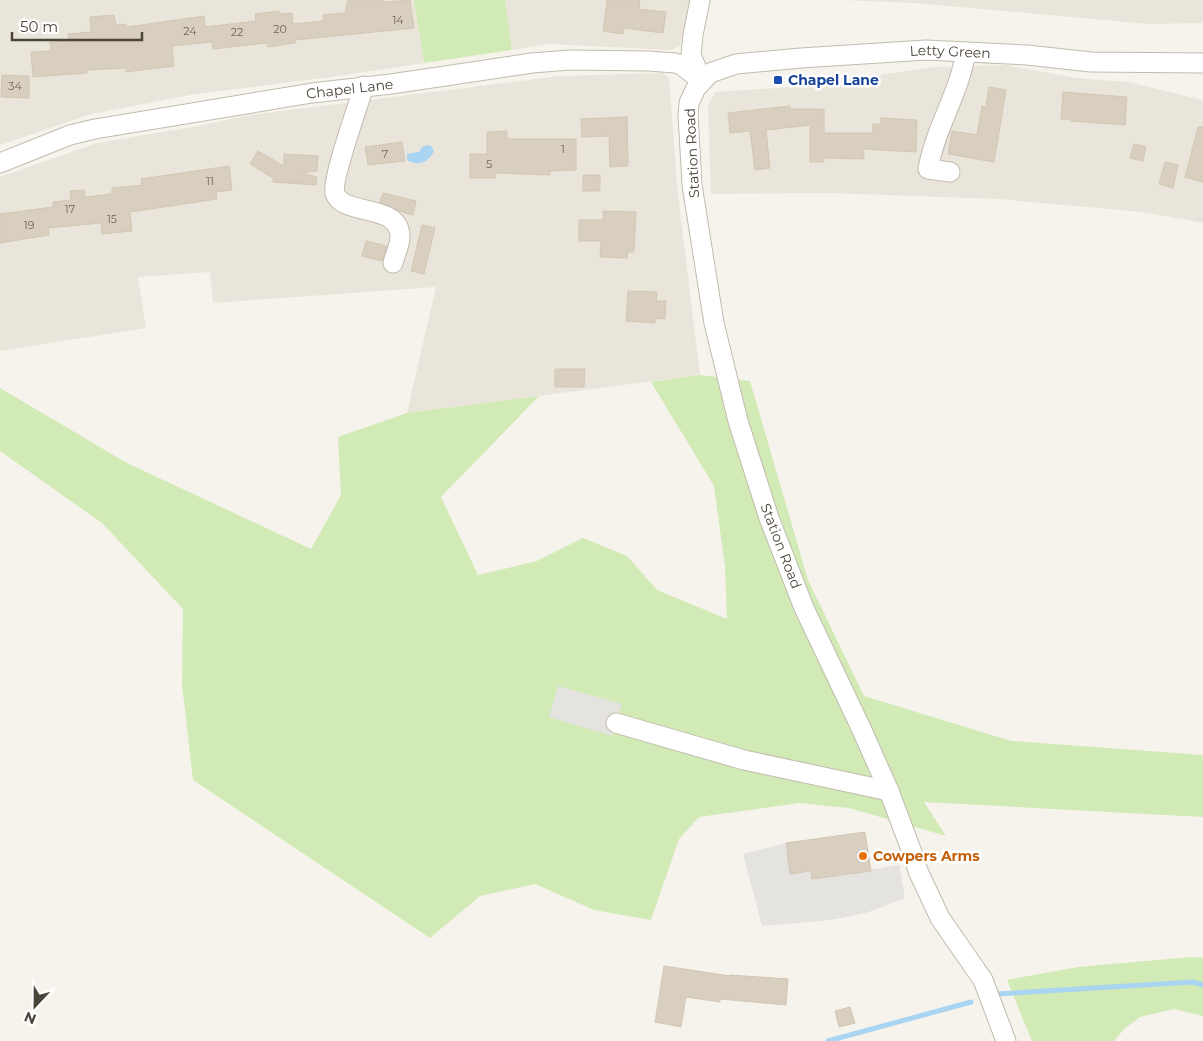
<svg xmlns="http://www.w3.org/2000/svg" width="1203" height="1041" font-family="Montserrat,sans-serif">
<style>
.residential{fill:#eae5da}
.green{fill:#d2eab5}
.parking{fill:#e5e3e0}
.water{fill:#a9d4f2}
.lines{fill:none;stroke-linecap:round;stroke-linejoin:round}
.stream{stroke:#a9d4f2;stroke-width:5}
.building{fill:#d8cfc1;stroke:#d3c7b4}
.minor-casing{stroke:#c2bbae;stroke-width:21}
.minor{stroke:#fff;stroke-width:19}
.transit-dot{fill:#1a4fb4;stroke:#fff;stroke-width:2}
.food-dot{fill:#e8710a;stroke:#fff;stroke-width:2}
.labels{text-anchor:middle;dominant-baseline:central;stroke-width:5;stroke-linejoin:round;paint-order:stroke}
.number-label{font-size:11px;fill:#6e675b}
.street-label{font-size:14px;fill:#4b4439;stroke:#fff}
.transit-label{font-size:14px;font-weight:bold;fill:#164399;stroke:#fff;text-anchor:start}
.food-label{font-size:14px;font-weight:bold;fill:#c56008;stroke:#fff;text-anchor:start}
</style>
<rect width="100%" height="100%" fill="#f6f3ec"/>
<!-- residential -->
<path class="residential" d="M0,0H414L424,63L338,76L196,94L91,114L0,145Z
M505,0H691L680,45L672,50L548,44L512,50Z
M844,0H1203V23L1148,24L915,3Z
M1005,65L1076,78L1128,82L1203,100V223L1142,212L998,199L829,193L711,194L708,106L715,92L793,87L935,67Z
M663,73L669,78L678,195L700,375L407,413L436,287L213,303L210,272L138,277L146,328L0,351V177L97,143L198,126L250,115L559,76Z"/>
<!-- green -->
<path class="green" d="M414,0H505L512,50L424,63Z
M700,375L750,381L808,580L864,696L1011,741L1203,755V817L924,802L946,836L849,808L799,803L699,817L679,839L651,920L594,910L535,884L480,896L430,938L193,780L182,685L183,609L102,523L0,451V388L127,463L311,549L341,495L338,437L407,413L539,396L441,497L478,575L537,561L583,538L627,556L657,590L727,619L725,567L714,486L651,382Z
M1191,957L1203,958V1016L1174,1009L1140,1017L1124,1029L1114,1041H1032L1007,980L1078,967Z"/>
<!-- parking -->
<path class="parking" d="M558,686L622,704L612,736L549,717Z
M786,843L790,874L811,871L812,879L899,865L905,898L866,913L831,920L762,926L743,854Z"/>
<!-- water -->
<path class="water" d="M427,145L431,146L434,151C429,162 418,167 407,160V154L419,152L422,147Z"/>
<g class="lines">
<!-- stream -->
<path class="stream" d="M997,994L1193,982L1203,985
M828,1041L971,1002"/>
</g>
<!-- building -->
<path class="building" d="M348,0H383V2L410,0L414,28L295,40V43L268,47L267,43L213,49L212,42L172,46L174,66L126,72V68L86,70L87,73L33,77L31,52L51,51L50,42L69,41L68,34L91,32L90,17L114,15L116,25L126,24L127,27L204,16L205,27L256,21L255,14L279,11V14L292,13L293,24L323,21V15L345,13Z
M607,0H640L639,9L666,12L663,33L624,28L623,34L603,31Z
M2,75L29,76V98L1,97Z
M989,87L1006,90L994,162L948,154L952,131L977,135L982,106L986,107Z
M1063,92L1127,97L1125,125L1071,121V119H1061Z
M790,106V109H824V133H872L873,124H881V118L917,120L916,152L864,149V159L824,158V162H810V125L766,130L770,168L755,170L750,131L730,133L728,113Z
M627,117L628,166L610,167L609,136L582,137L581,119Z
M1198,127H1203V182L1185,177Z
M507,131V139H576V170L550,171V175L495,173V178H470V154H487V132Z
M402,142L405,161L368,165L365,147Z
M1134,144L1146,147L1143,161L1130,158Z
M258,151L284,166V154L318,156L317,171L301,173L317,177L316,185L273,182V178L250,164Z
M1165,162L1178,165L1173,188L1159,184Z
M229,166L232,190L216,192L217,199L130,212L132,231L102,234L101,223L48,228L49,235L0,243V214L53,207V202L71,200L70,191L84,190L85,197L112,194V188L142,185L141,179Z
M583,175H600V191H583Z
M383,193L416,201L413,215L399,211L380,202Z
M603,211L636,212L634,252H628L627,258L600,257L601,241H579V220H603Z
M422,225L435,228L424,274L411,271Z
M366,241L387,246L382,261L362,256Z
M628,291L657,292L656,301H666L665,319L655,318V323L626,321Z
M555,369H585L584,387H555Z
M865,832L871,871L812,879L811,871L790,874L786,843Z
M664,966L730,976V975L788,979L786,1005L720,999V1002L686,997L681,1027L655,1022Z
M850,1007L855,1023L839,1027L835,1011Z"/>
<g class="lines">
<defs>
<g id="minor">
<path d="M700,0L693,35L691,55L701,79"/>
<path d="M364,86C359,103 331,181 335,193C342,217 400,202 400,237C400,245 395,255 393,263"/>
<path id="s1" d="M0,163L70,135L95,129L312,93L391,84L532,63L570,60L649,61L675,63L681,65L702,81"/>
<path d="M950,172L928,169C936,126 959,94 966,52"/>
<path d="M616,723L744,760L889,791"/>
<path id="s2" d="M1006,1041L983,980L940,918L918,871L913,855L889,791L861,728L804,608L769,518L738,421L714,323L692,185L688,115L689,103L696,88L710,73L736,64L801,58L926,50L1027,55L1091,62L1203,63"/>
</g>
</defs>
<!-- minor casing -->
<use href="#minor" class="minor-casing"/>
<!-- minor -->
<use href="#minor" class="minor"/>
</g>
<!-- markers -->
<rect class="transit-dot" x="773" y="75" width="10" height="10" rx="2.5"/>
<circle class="food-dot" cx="863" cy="856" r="5"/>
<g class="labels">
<!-- number labels -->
<g class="number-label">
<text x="398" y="20">14</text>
<text x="280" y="29">20</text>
<text x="190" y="31">24</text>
<text x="237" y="32">22</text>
<text x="15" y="86">34</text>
<text x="563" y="149">1</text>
<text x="385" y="154">7</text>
<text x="489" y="164">5</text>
<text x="210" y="181">11</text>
<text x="70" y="209">17</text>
<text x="112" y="219">15</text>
<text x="29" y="225">19</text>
</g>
<!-- street labels -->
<g class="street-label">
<text stroke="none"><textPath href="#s2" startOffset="1280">Letty Green</textPath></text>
<text stroke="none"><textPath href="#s1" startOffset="359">Chapel Lane</textPath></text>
<text transform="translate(692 153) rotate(-93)">Station Road</text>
<text transform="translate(781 546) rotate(69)">Station Road</text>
</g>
<!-- transit labels -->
<g class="transit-label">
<text x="788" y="80">Chapel Lane</text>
</g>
<!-- food labels -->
<g class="food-label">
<text x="873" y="856">Cowpers Arms</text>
</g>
</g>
<!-- north arrow -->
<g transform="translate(35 1006) rotate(202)" stroke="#ffffff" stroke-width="4" paint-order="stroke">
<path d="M0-4L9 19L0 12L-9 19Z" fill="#4b4439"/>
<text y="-8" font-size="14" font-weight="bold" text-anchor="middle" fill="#4b4439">N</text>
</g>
<!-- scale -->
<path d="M12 32v8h130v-8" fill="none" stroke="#4b4439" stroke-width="2.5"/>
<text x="20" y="32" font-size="15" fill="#4b4439" stroke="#ffffff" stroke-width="4" paint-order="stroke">50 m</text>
</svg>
